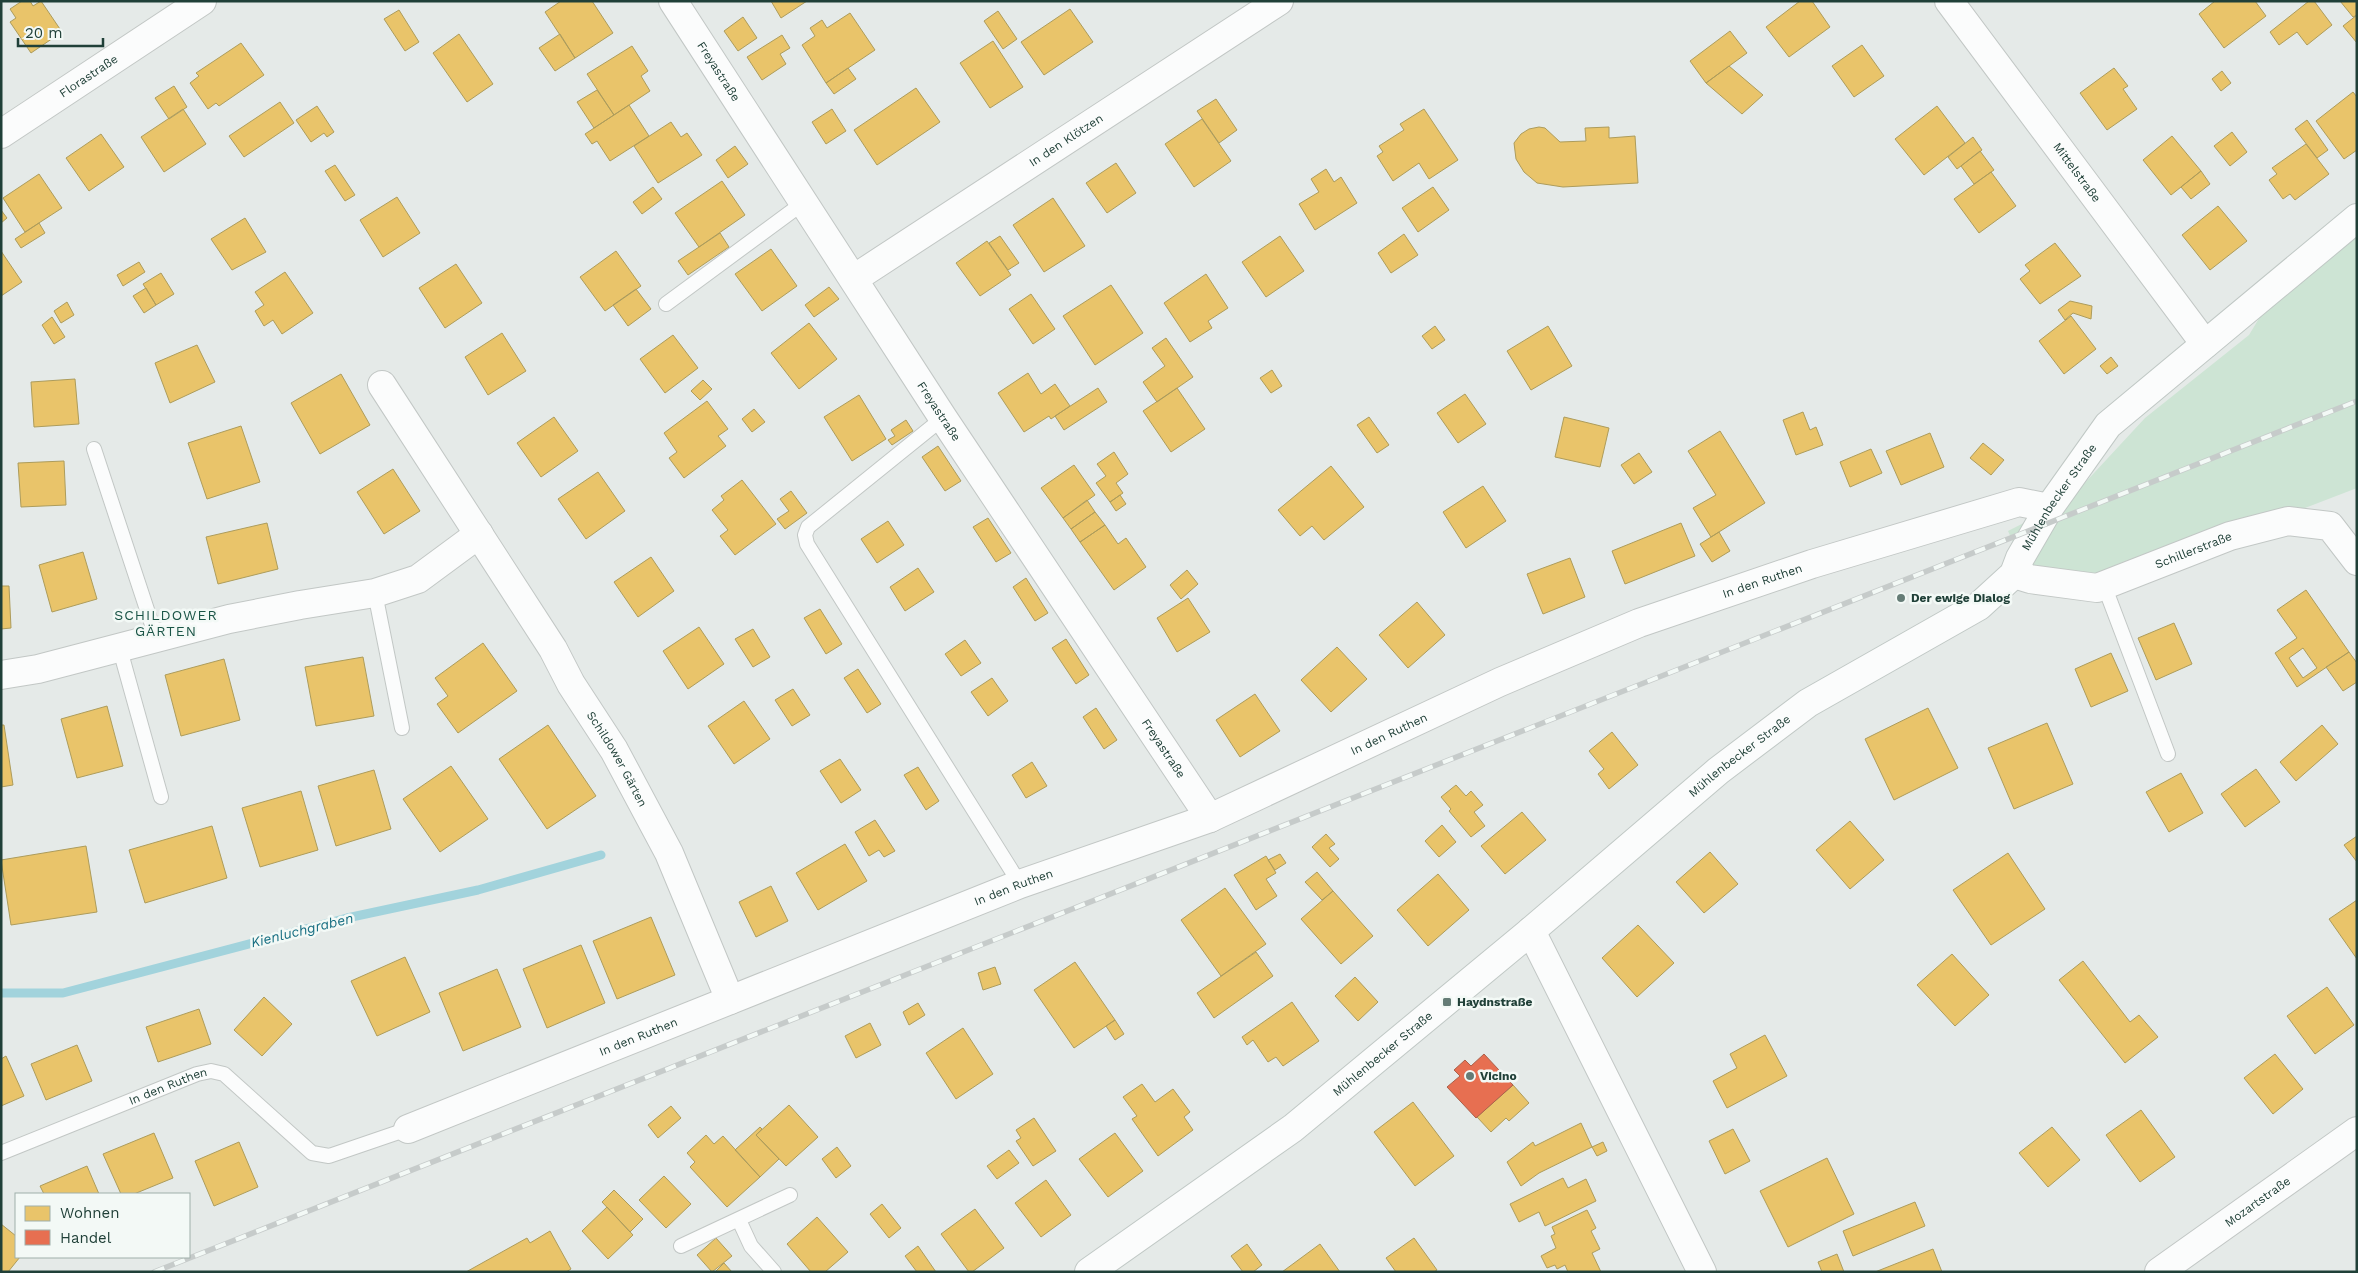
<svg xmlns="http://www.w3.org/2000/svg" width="2358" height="1273" font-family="'Work Sans',sans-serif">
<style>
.green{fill:#cde4d4}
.homes{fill:#e9c46a;stroke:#ad9c5b;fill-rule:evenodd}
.shops{fill:#e76f51;stroke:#ab614a}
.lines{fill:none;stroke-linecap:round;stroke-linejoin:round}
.stream{stroke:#a2d3dc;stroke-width:9}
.service-casing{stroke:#c2c7c5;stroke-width:16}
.minor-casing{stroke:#c2c7c5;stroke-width:30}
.secondary-casing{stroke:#c0c8c5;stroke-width:30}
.service{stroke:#fbfcfc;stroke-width:14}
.minor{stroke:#fbfcfc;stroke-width:28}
.secondary{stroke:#fbfcfc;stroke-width:28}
.rail-casing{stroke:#c6cbca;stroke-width:5.5}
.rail{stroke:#f3f9f6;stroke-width:4;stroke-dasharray:11;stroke-linecap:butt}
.poi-dot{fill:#657c76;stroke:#f3f9f6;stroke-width:2}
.labels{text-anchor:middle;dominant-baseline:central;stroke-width:5;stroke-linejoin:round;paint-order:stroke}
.street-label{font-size:12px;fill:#204038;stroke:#f3f9f6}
.poi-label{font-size:12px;font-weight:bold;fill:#204038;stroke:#f3f9f6;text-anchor:start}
.neighbourhood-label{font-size:14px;letter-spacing:1px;fill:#1a5446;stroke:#f3f9f6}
.water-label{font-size:14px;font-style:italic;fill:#156d81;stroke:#f3f9f6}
</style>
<rect width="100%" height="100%" fill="#e5eae8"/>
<!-- green -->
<path class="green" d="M2357,217V488L2097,588L2030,579L2008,531L2069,500L2145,418L2249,335L2284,277Z"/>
<!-- homes -->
<path class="homes" d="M22,1H30L33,6L41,1L62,32L31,53L10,22L16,18L10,9Z
M561,1H592L613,33L575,58L545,12Z
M771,1H807L781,18Z
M1800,1H1812L1830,27L1789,57L1766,27Z
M2215,1H2255L2266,16L2224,48L2199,14Z
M2309,1H2314L2332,25L2307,45L2297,32L2279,45L2270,32Z
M2340,1H2357V15L2353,17Z
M1070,9L1093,42L1044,75L1021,42Z
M399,10L419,42L405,51L384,19Z
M998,11L1017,39L1003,49L984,21Z
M850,13L875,50L826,83L802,45L815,36L810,28L822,20L827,28Z
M2357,15V43L2343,26Z
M743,17L757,38L738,51L724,31Z
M1730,31L1747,53L1706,83L1690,61Z
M459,34L493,84L467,102L433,53Z
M560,34L575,58L555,71L539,48Z
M782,35L790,48L780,54L786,64L762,80L747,57Z
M993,41L1023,87L990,108L960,63Z
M241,43L264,75L219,106L216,103L208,109L190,83L199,76L196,73Z
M1862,45L1884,76L1854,97L1832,66Z
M632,46L648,71L641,76L650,91L614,115L587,74Z
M1729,66L1763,95L1742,114L1706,83Z
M848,68L856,79L834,94L826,83Z
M2114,68L2128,86L2123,89L2137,109L2107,130L2080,93Z
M2222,71L2231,83L2221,91L2212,79Z
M174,86L187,107L169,119L155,98Z
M916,88L940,122L877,165L854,130Z
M597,90L614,115L594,128L577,102Z
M2353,92L2357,97V150L2344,159L2316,121Z
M1216,99L1237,130L1219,143L1197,111Z
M280,102L294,123L244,157L229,136Z
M629,105L649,136L610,161L597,141L592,144L585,134Z
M317,106L334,132L327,137L324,133L311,142L296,120Z
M1937,106L1965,143L1924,175L1895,139Z
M183,109L206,144L164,172L141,137Z
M832,109L846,131L826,144L812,122Z
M1424,109L1458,160L1429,179L1419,163L1393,181L1377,156L1383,152L1379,146L1404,130L1400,124Z
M1202,119L1231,161L1194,187L1165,144Z
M2307,120L2328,150L2317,158L2295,129Z
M671,122L681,137L687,133L702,155L658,183L634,146Z
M1539,127L1545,128L1560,142L1586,141L1585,128L1609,127V138L1635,136L1638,183L1563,187L1537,183L1524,172L1516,159L1514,143L1521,134L1529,129Z
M2232,132L2247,152L2230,166L2214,146Z
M101,134L124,167L89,191L66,158Z
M2172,136L2201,171L2171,195L2143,160Z
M1973,137L1982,150L1957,169L1948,157Z
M2306,144L2329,174L2295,200L2290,194L2283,199L2269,180L2277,174L2272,168Z
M735,146L748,164L728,178L716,160Z
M1980,151L1994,170L1974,184L1961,166Z
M1116,163L1136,193L1107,213L1086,183Z
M335,165L355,195L345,201L325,171Z
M1326,169L1334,182L1341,177L1357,203L1315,230L1299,204L1319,192L1311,179Z
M2201,171L2210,184L2191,199L2181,187Z
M1991,172L2016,206L1979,233L1954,199Z
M39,174L62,208L25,232L3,198Z
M722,181L745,215L699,247L675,213Z
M653,187L662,199L642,214L633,202Z
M1433,187L1449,210L1418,232L1402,208Z
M397,197L420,233L383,257L360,220Z
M1053,198L1085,246L1044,272L1013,225Z
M2218,206L2247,241L2210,270L2182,235Z
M1,210L7,218L1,223Z
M245,218L266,252L232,270L211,239Z
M39,223L45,233L21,248L15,239Z
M720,233L729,247L688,275L678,261Z
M1404,234L1418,255L1391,273L1378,253Z
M1000,236L1019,263L1008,270L989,243Z
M1280,236L1304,271L1266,297L1242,262Z
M987,241L1011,275L980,296L956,263Z
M2055,243L2081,276L2040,304L2020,279L2030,271L2025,265Z
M771,249L797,286L762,311L735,274Z
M1,251L22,282L1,296Z
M616,251L641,286L605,311L580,277Z
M139,262L145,272L123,286L117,275Z
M456,264L482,303L445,328L419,288Z
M285,272L313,313L282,334L273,320L264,326L255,311L264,305L255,292Z
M161,273L174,294L156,305L143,284Z
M1206,274L1228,308L1208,321L1212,328L1190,342L1164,303Z
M1111,285L1143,333L1095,365L1063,316Z
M829,287L839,299L814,317L805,305Z
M146,288L156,305L144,313L133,296Z
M636,289L651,309L628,326L613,305Z
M1031,294L1055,329L1033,344L1009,309Z
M2070,301L2092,306L2091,319L2073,313L2065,320L2058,310Z
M67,302L74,315L61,323L54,311Z
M2071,316L2096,349L2064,374L2039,341Z
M52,317L65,337L54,344L42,325Z
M809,323L837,359L799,389L771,353Z
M1435,326L1445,340L1432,349L1422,336Z
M1548,326L1572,366L1531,390L1507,351Z
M502,333L526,371L488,395L465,357Z
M673,335L698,368L665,393L640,359Z
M1166,338L1193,377L1157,402L1143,382L1165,366L1152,348Z
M197,345L215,382L170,403L155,363Z
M2111,357L2118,366L2107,374L2100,366Z
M1272,370L1282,386L1271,393L1260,378Z
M1028,373L1041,394L1055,384L1070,406L1051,419L1049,416L1024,432L998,393Z
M341,374L370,425L320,454L291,403Z
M75,379L79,424L34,427L31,382Z
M703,380L712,389L700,400L691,391Z
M1098,388L1107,402L1064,430L1055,416Z
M1177,388L1205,429L1171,452L1143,411Z
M1465,394L1486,424L1458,443L1437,413Z
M859,395L886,439L852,461L824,417Z
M707,401L728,429L718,436L726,446L684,478L669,458L677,452L664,433Z
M754,409L765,422L752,432L742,419Z
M1803,412L1810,430L1816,427L1823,445L1796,455L1783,420Z
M554,417L578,451L541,477L517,443Z
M1369,417L1389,445L1377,453L1357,425Z
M1564,417L1609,428L1600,467L1555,457Z
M906,420L913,431L892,445L888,440L895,436L891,430Z
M241,426L260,482L207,499L188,443Z
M1720,431L1765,503L1711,537L1693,508L1716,495L1688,451Z
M1930,433L1944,467L1901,485L1886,451Z
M1983,443L2004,460L1991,475L1970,458Z
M938,446L961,481L945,491L922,457Z
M1871,449L1882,473L1850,487L1840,462Z
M1114,452L1128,474L1116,483L1123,493L1110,502L1096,483L1106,476L1097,464Z
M1639,453L1652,472L1634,484L1621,465Z
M64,461L66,505L21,507L18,463Z
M1074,465L1095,495L1063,518L1041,488Z
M1331,466L1364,507L1324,540L1312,526L1300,536L1278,510Z
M393,469L420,511L384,534L357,492Z
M598,472L625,511L586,539L558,499Z
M742,480L776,524L735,555L720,536L728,530L712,510L724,500L721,496Z
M1483,486L1506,521L1466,548L1443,512Z
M791,491L807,513L785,529L777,519L789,511L780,499Z
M1120,495L1126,504L1116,511L1110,502Z
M1087,500L1095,512L1071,529L1063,518Z
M1095,512L1105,525L1080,542L1071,529Z
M988,518L1011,553L996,562L973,527Z
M888,521L904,545L877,563L861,539Z
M267,523L278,569L218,584L206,537Z
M1681,523L1695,556L1625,584L1612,551Z
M1105,525L1118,544L1126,538L1146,567L1114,590L1080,542Z
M1719,532L1730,551L1712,562L1700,544Z
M83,552L97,599L52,612L39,565Z
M651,557L674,591L638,617L614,582Z
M1570,558L1585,597L1543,614L1527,574Z
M918,568L934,592L905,611L890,587Z
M1187,570L1198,584L1181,599L1170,585Z
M1026,578L1048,613L1035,621L1013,587Z
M1,586H9L11,628L1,629Z
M2306,590L2349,652L2297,687L2275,653L2297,638L2277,610ZM2303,648L2317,668L2303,678L2289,658Z
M1188,598L1210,632L1177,652L1157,618Z
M1417,602L1445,635L1408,668L1379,635Z
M820,609L842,644L826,654L804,618Z
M2174,623L2192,664L2156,680L2138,638Z
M699,627L724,664L688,689L663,651Z
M753,629L770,657L753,667L735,639Z
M1066,639L1089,675L1076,684L1052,648Z
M965,640L981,663L961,676L945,654Z
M483,643L517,691L458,733L437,704L448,696L435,678Z
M1337,647L1367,679L1331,712L1301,680Z
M2349,652L2357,663V682L2343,691L2326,667Z
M2111,653L2128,691L2091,707L2075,669Z
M363,657L374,716L316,726L305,667Z
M224,659L240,720L181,736L165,675Z
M858,669L881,704L867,713L844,678Z
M992,678L1008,701L988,716L971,692Z
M793,689L810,715L792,726L775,700Z
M1255,694L1280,731L1240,757L1216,720Z
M744,701L770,739L734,764L708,726Z
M107,706L123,766L77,778L61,719Z
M1096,708L1117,740L1104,749L1083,717Z
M1928,708L1958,768L1894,800L1865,739Z
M2047,723L2073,784L2014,809L1988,748Z
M1,725H4L13,785L1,787Z
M548,725L596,796L547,829L499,759Z
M2322,725L2338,744L2296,781L2280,762Z
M1612,732L1638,765L1609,789L1598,774L1604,769L1589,751Z
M840,759L861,790L841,803L820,771Z
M1032,762L1047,786L1026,798L1012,775Z
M451,766L488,819L440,852L403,799Z
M918,767L939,801L926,810L904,775Z
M2256,769L2280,802L2245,827L2221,794Z
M374,770L391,829L336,846L318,786Z
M2181,773L2203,813L2169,832L2146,792Z
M1456,785L1466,796L1471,791L1483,805L1474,812L1485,826L1471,837L1449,811L1451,809L1441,797Z
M301,791L318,850L260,867L242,808Z
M1522,812L1546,840L1505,874L1481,846Z
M875,820L895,851L884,857L879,850L869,856L855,832Z
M1850,821L1884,860L1850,889L1816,850Z
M1442,825L1456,842L1439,857L1425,841Z
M212,826L227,878L145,903L129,850Z
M1326,834L1335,844L1329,848L1339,859L1330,867L1312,847Z
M2357,836V862L2344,845Z
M845,844L867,881L818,910L796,873Z
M86,846L97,912L11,925L1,860Z
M1710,852L1738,884L1704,913L1676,882Z
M2008,853L2045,909L1991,945L1953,890Z
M1280,854L1286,863L1275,870L1268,860Z
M1266,856L1276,873L1266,879L1277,896L1256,910L1234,875Z
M1317,872L1333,891L1322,900L1305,882Z
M1438,874L1469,910L1428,946L1397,910Z
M771,886L788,921L756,937L739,902Z
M1225,888L1266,944L1221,976L1181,920Z
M1333,891L1373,936L1341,964L1301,919Z
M2357,900V959L2329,919Z
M651,917L675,975L617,999L593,941Z
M1638,925L1674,963L1637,997L1602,958Z
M581,945L605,1003L547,1028L523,969Z
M1256,952L1273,976L1214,1018L1197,993Z
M1952,954L1989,995L1955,1026L1917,985Z
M405,957L430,1012L377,1036L351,981Z
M2083,961L2130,1022L2139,1015L2158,1037L2125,1063L2059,980Z
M1075,962L1115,1020L1074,1048L1034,990Z
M995,967L1001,984L983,990L978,973Z
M497,969L521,1027L463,1051L439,993Z
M1355,977L1378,1002L1358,1021L1335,996Z
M2327,987L2354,1025L2315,1054L2287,1016Z
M264,997L292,1024L262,1056L234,1030Z
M1292,1002L1319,1041L1283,1066L1276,1057L1268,1062L1253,1040L1247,1045L1242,1037Z
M918,1003L925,1015L909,1025L903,1012Z
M199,1009L211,1044L158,1062L146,1027Z
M1115,1020L1124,1034L1115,1040L1106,1026Z
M870,1023L881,1045L856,1058L845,1036Z
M963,1028L993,1074L956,1099L926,1053Z
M1765,1035L1787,1076L1727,1108L1713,1081L1737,1068L1730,1054Z
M77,1045L92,1081L46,1100L31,1064Z
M2275,1054L2303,1089L2273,1114L2244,1078Z
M6,1056L24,1096L1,1106V1059Z
M1142,1084L1155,1102L1173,1089L1190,1112L1184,1117L1193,1130L1158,1156L1132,1119L1137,1116L1123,1097Z
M1513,1085L1529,1103L1509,1121L1506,1118L1491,1132L1477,1117Z
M1413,1102L1454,1156L1415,1186L1374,1132Z
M789,1105L818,1137L786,1166L756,1135Z
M671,1106L681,1118L658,1138L648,1125Z
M2141,1110L2175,1157L2140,1182L2106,1135Z
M1034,1118L1056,1151L1033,1166L1016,1141L1021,1138L1016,1130Z
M1581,1123L1592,1147L1539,1173L1521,1186L1507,1162L1533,1142L1535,1146Z
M760,1127L762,1129L756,1135L779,1159L760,1177L735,1150Z
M2052,1127L2080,1160L2048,1187L2019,1153Z
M1733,1129L1750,1161L1725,1174L1709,1141Z
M154,1133L173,1178L134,1194H121L103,1154Z
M1115,1133L1143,1171L1108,1197L1079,1159Z
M706,1135L714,1144L723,1136L760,1177L727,1207L690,1167L695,1162L687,1153Z
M239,1142L258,1187L214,1206L195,1161Z
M1603,1142L1607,1151L1597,1156L1592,1147Z
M837,1147L851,1166L836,1178L822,1159Z
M1009,1150L1019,1163L997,1179L987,1166Z
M1827,1158L1854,1214L1788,1247L1760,1191Z
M87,1166L99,1194H44L40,1186Z
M664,1176L691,1204L666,1228L639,1200Z
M1563,1178L1568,1188L1586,1179L1596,1201L1545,1226L1539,1212L1519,1222L1510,1204Z
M1046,1180L1071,1215L1041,1237L1015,1203Z
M614,1190L643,1219L630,1232L602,1202Z
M1915,1202L1925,1226L1853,1256L1843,1231Z
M882,1204L901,1228L889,1238L870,1214Z
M607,1207L633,1235L608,1259L582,1231Z
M975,1209L1004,1248L972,1272H969L941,1234Z
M1587,1210L1596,1228L1591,1231L1600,1249L1592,1253L1601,1272H1568L1565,1265L1557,1269L1555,1265L1547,1268L1541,1256L1556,1248L1551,1236L1555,1234L1552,1227Z
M817,1217L848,1252L825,1272H811L787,1244Z
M1,1224L16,1236V1257H20L8,1272H1Z
M550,1231L571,1269L566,1272H466L527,1238L530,1243Z
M716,1238L732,1256L712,1272L697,1255Z
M1414,1238L1437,1270L1434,1272H1396L1386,1258Z
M1247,1244L1262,1265L1253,1272H1243L1231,1256Z
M1320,1244L1340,1272H1282Z
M918,1246L936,1272H917L905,1256Z
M1933,1249L1942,1272H1875Z
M1837,1254L1844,1272H1822L1818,1262Z
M724,1263L732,1272H715Z"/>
<!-- shops -->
<path class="shops" d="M1484,1054L1513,1085L1476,1118L1447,1087L1460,1076L1454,1070L1465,1060L1471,1066Z"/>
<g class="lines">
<!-- stream -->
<path class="stream" d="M1,993H63L347,918L478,890L601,855"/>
<defs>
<g id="service">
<path d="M666,304L803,203"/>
<path d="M943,418L808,527L805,535L807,544L1020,884"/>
<path d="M94,449L156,637"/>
<path d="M2104,585L2168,754"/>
<path d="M375,593L402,728"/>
<path d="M119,646L161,797"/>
<path id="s1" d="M1,1153L197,1074L211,1071L224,1074L312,1153L329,1156L408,1129"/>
<path d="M739,1220L751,1246L774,1272"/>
<path d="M681,1246L790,1195"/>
</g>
<g id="minor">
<path id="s2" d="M673,1L943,418L1210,818"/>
<path id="s3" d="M1949,1L2205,344"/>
<path id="s4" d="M1,134L202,1"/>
<path id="s5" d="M855,278L1279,1"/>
<path id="s6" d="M382,385L553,649L571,684L614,750L669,853L730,1000"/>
<path id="s7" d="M2014,574L2030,579L2097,588L2230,536L2288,521L2330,526L2357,561"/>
<path d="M1,675L38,669L229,619L300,605L375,593L418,579L479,534"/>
<path d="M1531,931L1702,1272"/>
<path id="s8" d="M408,1129L1020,884L1210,818L1500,682L1639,623L1812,564L2019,502L2049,508"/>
<path id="s9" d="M2159,1272L2357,1131"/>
</g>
<g id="secondary">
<path id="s10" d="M1089,1272L1293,1128L1531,931L1718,771L1808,703L1979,606L2014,574L2020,558L2049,508L2108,425L2357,218"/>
</g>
</defs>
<!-- service casing -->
<use href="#service" class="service-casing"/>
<!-- minor casing -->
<use href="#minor" class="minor-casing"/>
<!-- secondary casing -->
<use href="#secondary" class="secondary-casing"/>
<!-- service -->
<use href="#service" class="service"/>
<!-- minor -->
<use href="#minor" class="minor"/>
<!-- secondary -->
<use href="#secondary" class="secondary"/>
<defs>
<path id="rail" d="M154,1272L2357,401"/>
</defs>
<!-- rail casing -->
<use href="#rail" class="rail-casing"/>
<!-- rail -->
<use href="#rail" class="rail"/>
</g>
<!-- markers -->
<g class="poi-dot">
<circle cx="1901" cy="598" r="5"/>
<rect x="1442" y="997" width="10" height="10" rx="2.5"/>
<circle cx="1470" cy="1076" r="5"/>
</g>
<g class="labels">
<!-- street labels -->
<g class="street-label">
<text stroke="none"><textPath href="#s2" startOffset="84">Freyastraße</textPath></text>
<text stroke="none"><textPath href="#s4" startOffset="105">Florastraße</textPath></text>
<text stroke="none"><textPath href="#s5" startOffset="252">In den Klötzen</textPath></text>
<text stroke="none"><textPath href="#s3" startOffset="214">Mittelstraße</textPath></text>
<text stroke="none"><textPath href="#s2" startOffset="489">Freyastraße</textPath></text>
<text stroke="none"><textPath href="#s10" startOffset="1251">Mühlenbecker Straße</textPath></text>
<text stroke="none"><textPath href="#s7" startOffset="188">Schillerstraße</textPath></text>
<text stroke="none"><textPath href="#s8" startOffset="1462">In den Ruthen</textPath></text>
<text stroke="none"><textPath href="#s8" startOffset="1058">In den Ruthen</textPath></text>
<text stroke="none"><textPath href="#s2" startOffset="894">Freyastraße</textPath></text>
<text stroke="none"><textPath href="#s10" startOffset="831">Mühlenbecker Straße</textPath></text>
<text stroke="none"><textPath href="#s6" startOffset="442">Schildower Gärten</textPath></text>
<text stroke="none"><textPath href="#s8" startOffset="652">In den Ruthen</textPath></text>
<text stroke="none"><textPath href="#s8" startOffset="248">In den Ruthen</textPath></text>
<text stroke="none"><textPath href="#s10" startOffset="366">Mühlenbecker Straße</textPath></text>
<text stroke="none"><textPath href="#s1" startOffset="180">In den Ruthen</textPath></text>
<text stroke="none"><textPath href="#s9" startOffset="121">Mozartstraße</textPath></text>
</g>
<!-- poi labels -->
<g class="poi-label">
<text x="1911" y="598">Der ewige Dialog</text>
<text x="1457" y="1002">Haydnstraße</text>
<text x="1480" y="1076">Vicino</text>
</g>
<!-- neighbourhood labels -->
<g class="neighbourhood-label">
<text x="166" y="615">SCHILDOWER<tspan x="166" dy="16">GÄRTEN</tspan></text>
</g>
<!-- water labels -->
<g class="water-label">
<text transform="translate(302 930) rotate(-14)">Kienluchgraben</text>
</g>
</g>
<!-- border -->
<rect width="2358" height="1273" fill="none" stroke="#204038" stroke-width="5"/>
<!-- legend -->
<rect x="15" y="1193" width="175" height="65" fill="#f3f9f6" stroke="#9fafaa"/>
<rect x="25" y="1206" width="25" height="15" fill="#e9c46a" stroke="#9fafaa"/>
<text x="60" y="1218" font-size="15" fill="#204038">Wohnen</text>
<rect x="25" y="1230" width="25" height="15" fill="#e76f51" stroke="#9fafaa"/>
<text x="60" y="1243" font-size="15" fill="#204038">Handel</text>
<!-- scale -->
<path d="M18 38v8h85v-8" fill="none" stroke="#204038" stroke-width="2.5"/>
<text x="25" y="38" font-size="15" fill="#204038" stroke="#f3f9f6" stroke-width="4" paint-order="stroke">20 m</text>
</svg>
